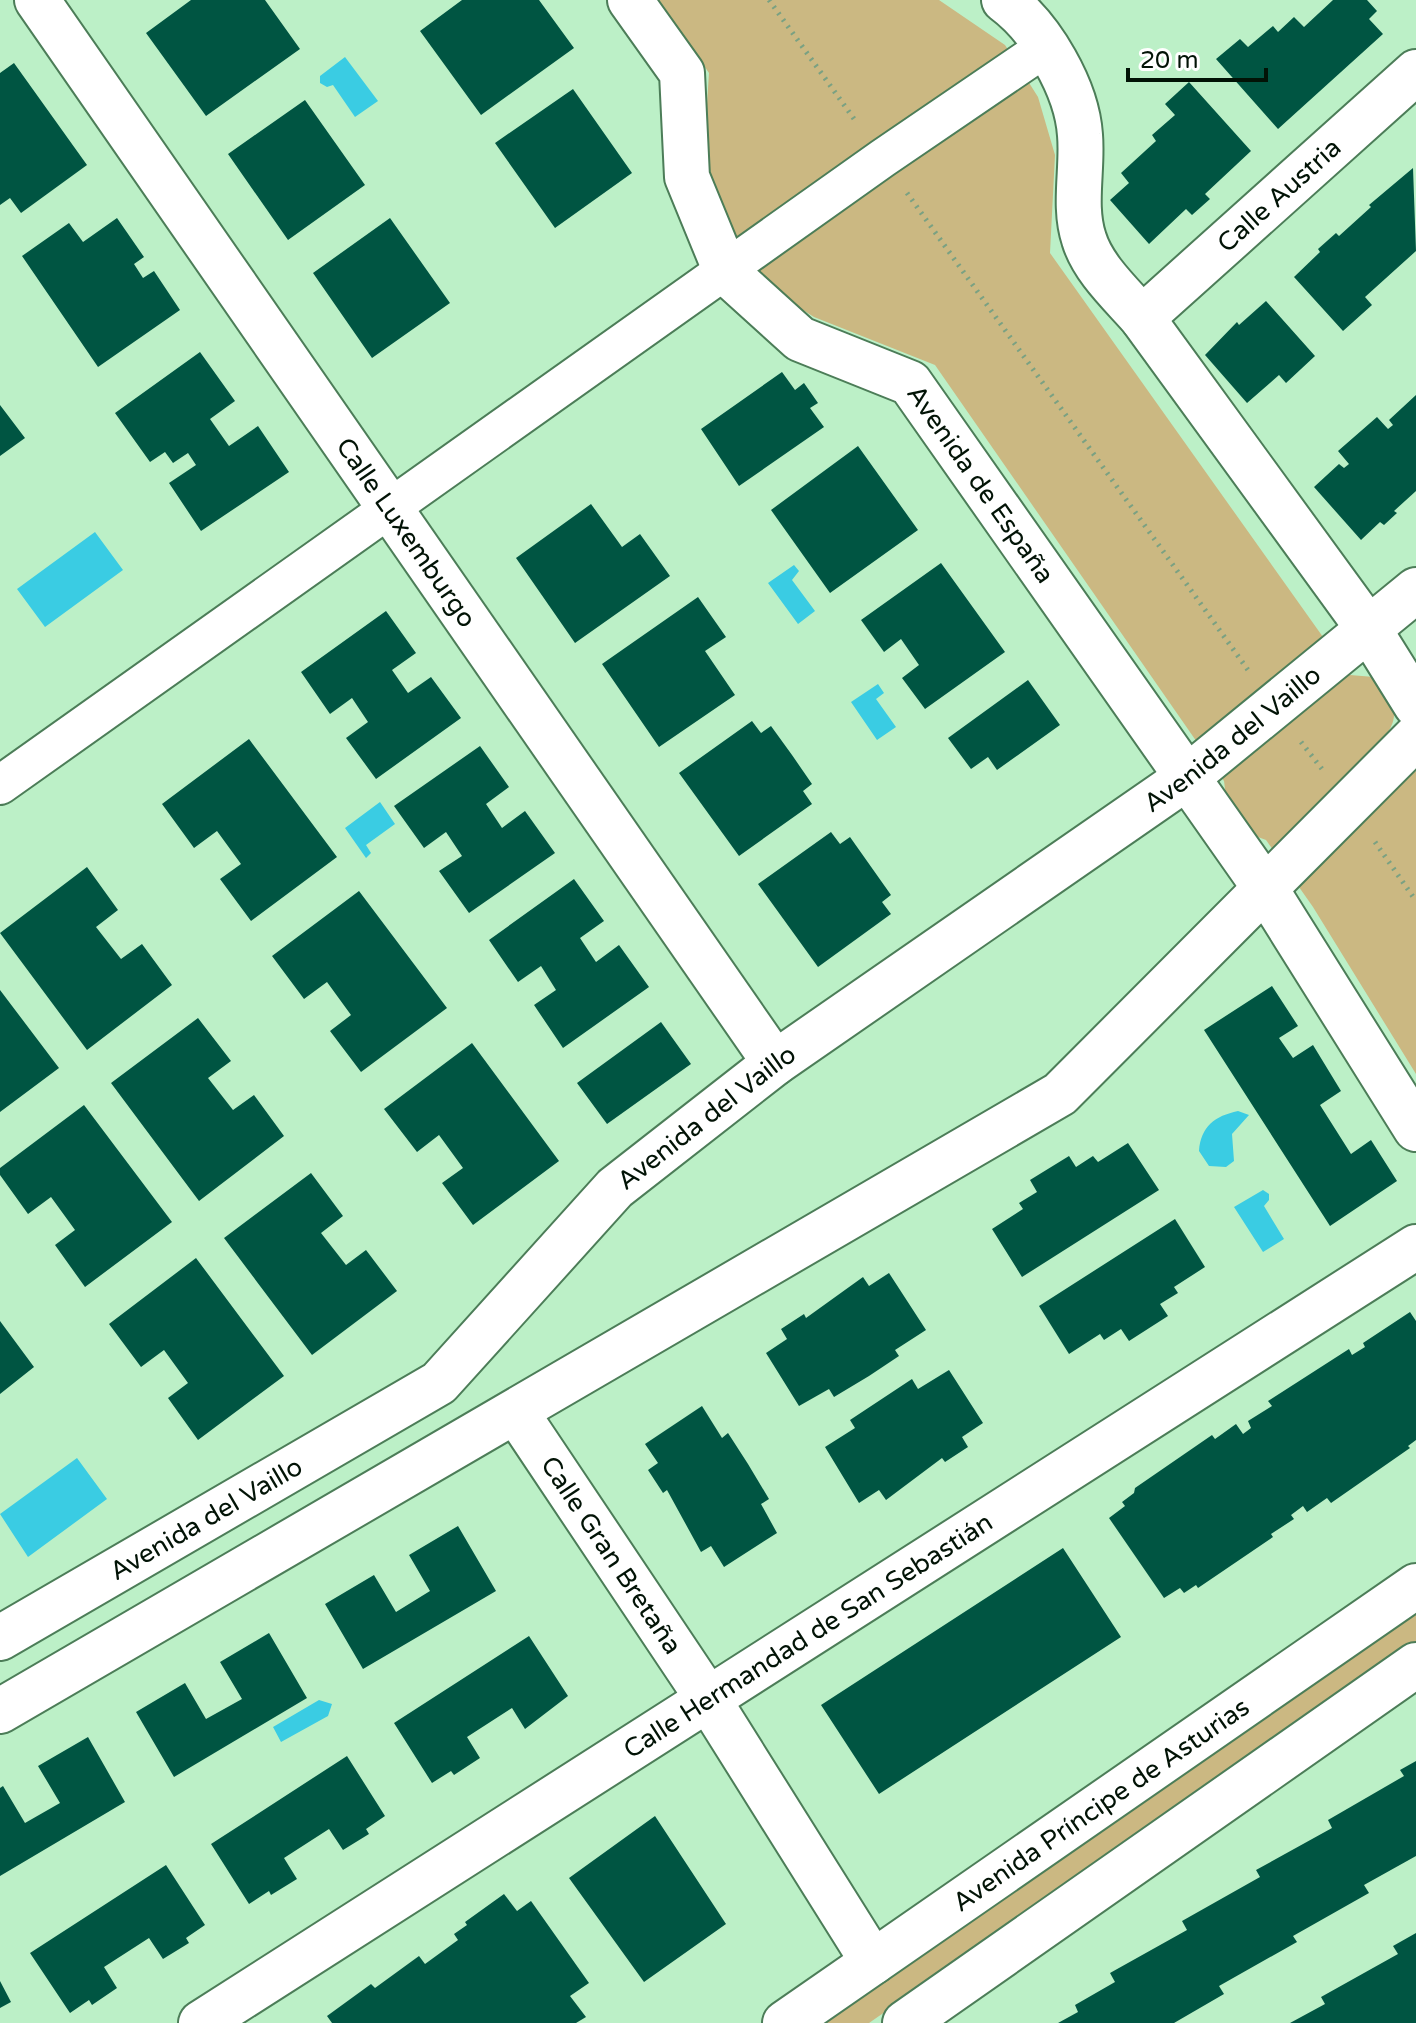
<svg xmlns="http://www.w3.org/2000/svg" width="1416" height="2023" font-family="'Varela Round',sans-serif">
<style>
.green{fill:#cbb882}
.water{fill:#3acce3}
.building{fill:#005542}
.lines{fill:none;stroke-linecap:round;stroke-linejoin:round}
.pedestrian-casing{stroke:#4c7d58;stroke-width:42}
.minor-casing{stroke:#4c7d58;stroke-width:48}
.tertiary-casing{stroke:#4c7d58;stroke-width:48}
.path{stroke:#7aa182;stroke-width:5;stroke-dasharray:2 6;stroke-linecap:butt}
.pedestrian{stroke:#fff;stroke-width:38}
.minor{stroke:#fff;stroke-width:44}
.tertiary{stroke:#fff;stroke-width:44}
.labels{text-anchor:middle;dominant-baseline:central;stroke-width:8;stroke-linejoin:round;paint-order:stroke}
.street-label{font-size:26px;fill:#021306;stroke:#fff}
</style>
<rect width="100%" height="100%" fill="#bcf0c7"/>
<!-- green -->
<path class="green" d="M659,0H939L1005,45L1038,97L1055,155L1050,253L1350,675L1374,677C1387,696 1403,709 1388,732L1416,772V1074L1313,907L1266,840L1247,833L1227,805L1224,781L935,365L814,317L760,283L725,233L703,166L709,73Z
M1416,1606V1643L869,2023H818Z"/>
<!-- water -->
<path class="water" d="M345,57L378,101L355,117L333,85L327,87L320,83V76Z
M95,532L123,570L45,627L17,589Z
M794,565L799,571L792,580L815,611L798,624L768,583Z
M878,684L884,693L876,699L896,727L877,740L851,702Z
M380,802L395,824L366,845L371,853L366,858L345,828Z
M1238,1111L1249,1115L1232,1134L1234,1161L1226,1167L1209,1166L1199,1151C1201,1126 1215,1116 1238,1111Z
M1263,1190L1269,1194V1200L1264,1206L1284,1239L1263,1252L1234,1207Z
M77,1458L107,1499L28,1557L0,1514Z
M319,1700L332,1704L328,1716L281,1742L273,1727Z"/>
<!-- building -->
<path class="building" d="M191,0H265L300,49L206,116L146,33Z
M462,0H539L574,48L481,115L420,31Z
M1333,0H1367L1377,11L1369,19L1383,34L1278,129L1216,59L1240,39L1248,47L1273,26L1278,32L1294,17L1304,27Z
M14,63L87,165L21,213L10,198L0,205V73Z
M1189,82L1251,151L1205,194L1210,199L1192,215L1186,209L1149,244L1110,200L1129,183L1121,173L1156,141L1152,135L1175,115L1165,104Z
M573,89L632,173L555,228L495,143Z
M305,100L365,185L288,240L228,154Z
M1413,168L1416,251L1365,297L1372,305L1343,331L1294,277L1320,252L1318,249L1336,233L1339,236L1371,207L1369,205Z
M117,218L144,257L134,264L143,278L154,271L180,310L98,367L22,256L69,223L83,242Z
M390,218L450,303L372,358L313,273Z
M1266,301L1315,356L1286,383L1279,375L1247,403L1205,355L1237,322L1239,325Z
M200,352L235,401L210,419L229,446L258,426L289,472L201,531L169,483L196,465L188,453L173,463L165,452L150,462L115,413Z
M782,372L795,390L804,383L818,403L810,408L824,427L739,486L701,429Z
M1416,395V491L1394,511L1397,513L1384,525L1380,522L1361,540L1314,487L1339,464L1344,468L1349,464L1338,451L1377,417L1388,429L1393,425L1389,420Z
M0,405L25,438L0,456Z
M858,446L918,530L830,593L771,510Z
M591,504L622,547L640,534L670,576L575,643L516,558Z
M941,563L1005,652L925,709L902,678L919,665L901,639L884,652L861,620Z
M698,597L726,637L705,651L735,695L659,747L602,664Z
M386,611L416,653L392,670L408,693L431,677L461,718L376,779L346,738L368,722L352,698L330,714L301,672Z
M1028,680L1060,725L997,770L988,757L971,769L948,738Z
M752,721L761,733L771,726L792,755L812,784L803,791L812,804L739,856L679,773Z
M249,739L337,857L251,921L220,879L241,864L217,831L194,848L162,804Z
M480,746L509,787L486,804L502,828L525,811L555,853L469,913L439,871L462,856L446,832L424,848L394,806Z
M831,832L840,844L850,837L891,895L882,902L891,914L818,967L758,884Z
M87,867L118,910L96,927L121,959L142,944L172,985L87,1050L0,933Z
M574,879L604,921L580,938L596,962L619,945L649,987L563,1048L534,1005L556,990L541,966L518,982L489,940Z
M359,891L447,1008L361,1072L330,1031L351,1015L327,982L304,999L272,956Z
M1272,986L1298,1026L1279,1038L1293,1058L1313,1045L1341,1091L1320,1105L1351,1154L1371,1140L1397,1181L1330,1226L1204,1030Z
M0,990L59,1068L0,1112Z
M198,1018L231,1061L208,1078L233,1110L254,1095L284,1136L199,1201L111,1083Z
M661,1022L691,1064L607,1124L577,1083Z
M472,1043L559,1161L473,1225L442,1183L463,1168L439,1135L417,1152L384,1109Z
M84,1105L172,1222L85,1287L55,1245L75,1230L51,1197L28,1214L0,1175V1168Z
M1128,1143L1159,1190L1022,1277L992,1229L1023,1209L1019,1203L1037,1192L1030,1180L1069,1156L1076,1167L1093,1156L1098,1162Z
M311,1173L343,1216L321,1233L346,1265L366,1250L397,1291L312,1355L224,1238Z
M1175,1219L1205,1267L1174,1287L1178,1293L1160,1304L1168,1316L1129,1341L1121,1329L1104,1340L1100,1334L1069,1354L1039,1306Z
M196,1258L284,1376L198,1440L168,1398L188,1383L164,1350L141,1367L109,1324Z
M889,1273L926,1330L895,1350L899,1356L869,1376L834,1397L829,1389L799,1406L766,1353L787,1339L781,1329L804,1314L806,1318L863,1277L869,1286Z
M1410,1312L1416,1321V1440L1408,1446L1410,1448L1331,1503L1327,1498L1307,1512L1303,1506L1291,1515L1294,1519L1271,1534L1273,1537L1198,1588L1196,1585L1184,1593L1180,1588L1164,1598L1109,1518L1125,1506L1122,1502L1134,1493L1135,1488L1212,1435L1215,1439L1236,1424L1243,1434L1251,1428L1248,1421L1272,1406L1268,1401L1349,1349L1352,1355L1365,1347L1363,1343Z
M0,1321L34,1367L0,1394Z
M949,1370L983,1423L962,1437L968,1447L945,1462L942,1458L886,1500L879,1490L859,1503L825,1447L855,1428L850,1420L912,1379L918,1389Z
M702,1406L722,1438L728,1433L748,1464L769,1499L761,1504L777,1533L724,1567L711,1546L701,1552L667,1490L663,1493L648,1470L658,1463L645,1444Z
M458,1526L496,1591L363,1669L325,1604L374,1575L396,1612L430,1591L409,1555Z
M1063,1548L1121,1637L879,1794L821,1705Z
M269,1633L307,1698L174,1777L136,1712L185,1683L206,1719L242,1699L220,1662Z
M529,1636L568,1696L525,1729L512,1708L467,1737L480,1758L454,1775L451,1771L432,1783L394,1723Z
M88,1737L125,1802L0,1876V1788L3,1786L25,1823L60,1803L38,1766Z
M347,1756L385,1816L366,1829L369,1834L343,1850L329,1829L284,1858L297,1879L271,1895L269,1891L249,1904L211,1844Z
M1416,1761V1856L1364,1885L1369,1893L1293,1936L1297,1942L1219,1986L1224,1994L1174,2023H1058L1078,2012L1075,2005L1115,1982L1110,1973L1187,1930L1182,1921L1260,1877L1256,1870L1332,1828L1328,1820L1404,1776L1400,1770Z
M655,1816L726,1924L644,1982L569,1878Z
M166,1865L205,1925L186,1938L189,1943L163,1959L149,1938L104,1967L117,1988L92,2005L89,2000L70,2013L30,1953Z
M504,1894L517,1911L531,1901L589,1983L570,1996L586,2017L576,2023H332L327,2016L371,1984L375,1988L419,1956L425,1964L458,1940L454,1934L467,1925L465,1922Z
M1416,1933V2023H1290L1325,2004L1321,1997L1398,1954L1393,1946Z
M0,1981L11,2002L0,2008Z"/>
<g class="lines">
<defs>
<path id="pedestrian" d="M0,785L883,158L1046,47"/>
<g id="minor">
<path id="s1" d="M37,0L775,1063"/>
<path id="s2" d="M630,0L682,73L687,177L726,272L800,339L910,383L1265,888L1416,1129"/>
<path d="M1004,0C1042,28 1077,89 1080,135C1083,169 1073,206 1084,239C1093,269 1122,295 1142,318L1370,631L1416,705"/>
<path id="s3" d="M1142,318L1416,72"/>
<path id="s4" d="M516,1412L708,1699L873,1962"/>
<path id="s5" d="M0,1638L439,1383L615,1188L775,1063L1185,779L1416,590"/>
<path d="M0,1711L1060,1094L1416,737"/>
<path id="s6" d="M201,2023L1416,1247"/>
</g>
<g id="tertiary">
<path id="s7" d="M785,2023L1416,1586"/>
<path d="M905,2023L1416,1665"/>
</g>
</defs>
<!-- pedestrian casing -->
<use href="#pedestrian" class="pedestrian-casing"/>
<!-- minor casing -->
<use href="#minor" class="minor-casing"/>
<!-- tertiary casing -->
<use href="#tertiary" class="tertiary-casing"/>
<!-- path -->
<path class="path" d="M769,0L857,123
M907,193L1248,670
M1301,742L1322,769
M1375,842L1416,901"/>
<!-- pedestrian -->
<use href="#pedestrian" class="pedestrian"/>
<!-- minor -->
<use href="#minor" class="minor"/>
<!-- tertiary -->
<use href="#tertiary" class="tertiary"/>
</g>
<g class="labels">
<!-- street labels -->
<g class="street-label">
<text stroke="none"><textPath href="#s3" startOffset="184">Calle Austria</textPath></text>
<text stroke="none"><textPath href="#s2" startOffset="638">Avenida de España</textPath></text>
<text stroke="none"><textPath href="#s1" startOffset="648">Calle Luxemburgo</textPath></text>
<text stroke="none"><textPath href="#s5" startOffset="1534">Avenida del Vaillo</textPath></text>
<text stroke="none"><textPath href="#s5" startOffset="886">Avenida del Vaillo</textPath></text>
<text stroke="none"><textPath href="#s5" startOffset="238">Avenida del Vaillo</textPath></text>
<text stroke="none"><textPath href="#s4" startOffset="172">Calle Gran Bretaña</textPath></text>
<text stroke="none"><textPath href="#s6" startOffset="720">Calle Hermandad de San Sebastián</textPath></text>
<text stroke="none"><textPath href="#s7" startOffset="384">Avenida Príncipe de Asturias</textPath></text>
</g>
</g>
<!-- scale -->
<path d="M1128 68v12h138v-12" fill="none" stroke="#021306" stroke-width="4"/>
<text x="1140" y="68" font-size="24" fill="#021306" stroke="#ffffff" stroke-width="6" paint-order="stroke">20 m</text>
</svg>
